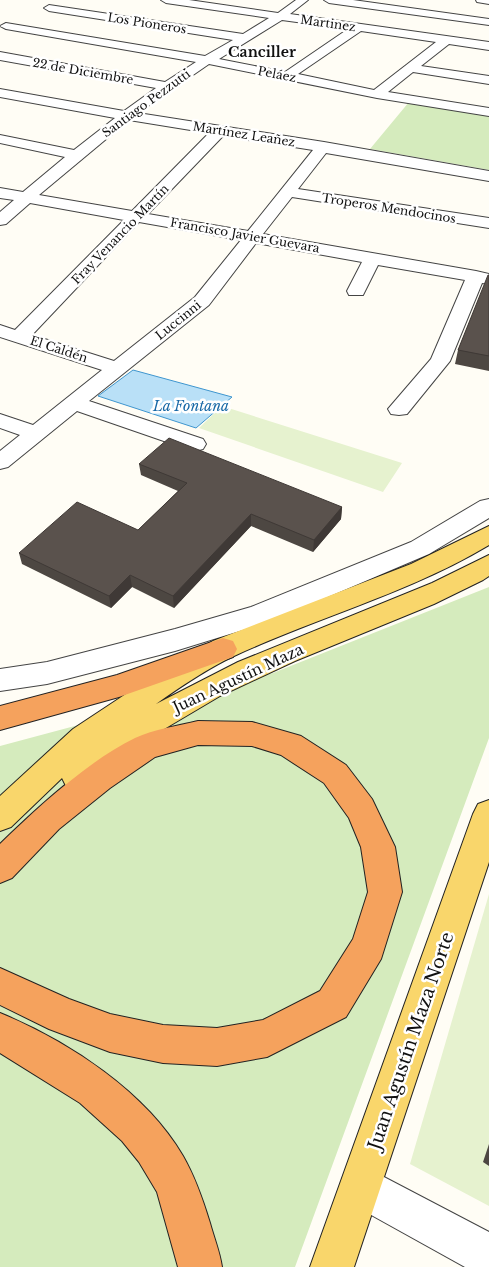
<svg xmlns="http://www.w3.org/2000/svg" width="489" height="1267" font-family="'Libre Baskerville',serif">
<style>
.green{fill:#d5ebbd}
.pitch{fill:#e6f2cf}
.water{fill:#b9e0f7;stroke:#3f96cf}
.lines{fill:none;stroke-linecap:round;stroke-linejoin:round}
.minor-casing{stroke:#444;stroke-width:2}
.major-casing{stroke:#222;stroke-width:2}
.highway-casing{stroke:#222;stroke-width:2}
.minor{fill:#fff;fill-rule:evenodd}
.major{fill:#f9d66b;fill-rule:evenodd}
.highway{fill:#f5a25d;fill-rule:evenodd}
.wall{fill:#4d4742}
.shaded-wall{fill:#3f3936}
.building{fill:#5a524d;stroke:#3f3936}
.labels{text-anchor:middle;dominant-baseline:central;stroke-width:5;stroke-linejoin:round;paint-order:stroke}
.far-street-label{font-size:12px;fill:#111;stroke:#fff}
.far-neighbourhood-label{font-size:14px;font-weight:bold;fill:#111;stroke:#fff}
.far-water-label{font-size:14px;font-style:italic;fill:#1768a6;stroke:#fff}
.street-label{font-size:15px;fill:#111;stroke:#fff}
.near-street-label{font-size:18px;fill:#111;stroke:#fff}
</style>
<rect width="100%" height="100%" fill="#fffdf5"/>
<!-- green -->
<path class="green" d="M409,102L489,115V170L370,149Z
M489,587V738L295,1267H0V746L273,673Z"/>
<!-- pitch -->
<path class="pitch" d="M222,406L402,463L383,492L199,428Z
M489,894V1206L410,1164Z"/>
<!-- water -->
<path class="water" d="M133,370L232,397L196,428L98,396Z"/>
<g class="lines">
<defs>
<path id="minor" d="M161,0H189L278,13L296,0H308L290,14L489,42V50L449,44L421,66L489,76V84L413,72L388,92L489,108V116L377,98L209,64L138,113L324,142L489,171V181L326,153L298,189L489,218V228L292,197L263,234L476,271L489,274V284L482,283L450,361L407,414L399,415L391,414L388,409L431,359L465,280L378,265L363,295H349L347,291L362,262L256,243L209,305L89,401L203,439L206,444L203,449L195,451L187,449L77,411L8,467L0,469V451L20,435L0,428V414L33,425L102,370L0,337V325L15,330L124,220L30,203L6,224L0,225V212L14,200L0,198V188L23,192L65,157L0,143V135L74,150L115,118L0,97V89L124,111L156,88L0,60V52L165,82L196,62L6,29L0,26L6,23L205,56L233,40L49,11L44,8L49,5L243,34L269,18L166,3ZM282,20L348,29L285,72L219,59ZM361,31L436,42L374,90L298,74ZM129,120L209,133L132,211L39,195ZM223,136L313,150L248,231L148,214ZM139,222L241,240L195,297L114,361L32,335Z
M324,0H353L489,19V25L329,3Z
M476,0H489V4L477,2Z
M489,499V518L429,554L269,622L175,651L47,684L0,691V669L47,662L175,629L251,607L411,542L480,501Z
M361,1165L489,1232V1267H465L346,1201L340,1186L346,1171Z"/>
<path id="major" d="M489,526V545C409,593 318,617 234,656C208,668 180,687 156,704L238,662L432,583L489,555V576L483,580L434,604L295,661L220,696L149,738L117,762L89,788L78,791L67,788L62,778L11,827L0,831V796L73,729L141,684L213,641L411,564Z
M489,800V862L354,1267H310L473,814L478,804Z"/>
<path id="highway" d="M223,638L233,641L237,649L233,657L119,697L0,730V706L117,675Z
M198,721L252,722L301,736L346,765L372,799L395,847L402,892L381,959L346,1017L267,1057L217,1066L163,1063L110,1052L49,1029L0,1005V968L69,999L110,1014L163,1025L217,1028L263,1020L320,991L353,939L368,892L361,847L349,818L324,783L281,755L252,746L198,745L155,757L110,788L59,829L12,878L0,883V844C37,808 88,761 135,738C154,729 178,726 198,721Z
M0,1013C68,1041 146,1092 183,1156C195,1177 203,1200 210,1223C214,1238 220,1252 222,1267H178L157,1192L139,1162L122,1141L80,1103L0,1053Z"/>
</defs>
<!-- minor casing -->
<use href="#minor" class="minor-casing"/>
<!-- major casing -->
<use href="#major" class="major-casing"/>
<!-- highway casing -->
<use href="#highway" class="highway-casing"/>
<!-- minor -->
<use href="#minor" class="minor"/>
<!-- major -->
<use href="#major" class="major"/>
<!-- highway -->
<use href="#highway" class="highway"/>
</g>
<!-- wall -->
<path class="wall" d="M489,275V371L455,364L458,350Z
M139,464L342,507L341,519L313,552L251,526L174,608L132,587L111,608L22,564L19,553L138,530L178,491L141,475Z
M489,1144V1166L483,1162Z"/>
<!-- shaded-wall -->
<path class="shaded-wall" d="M342,507L341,519L313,552L314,540Z
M251,514V526L174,608L173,596Z
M130,575L132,587L111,608L109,596Z"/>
<!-- building -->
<path class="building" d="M488,275H489V356L458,350Z
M169,438L342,507L314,540L251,514L173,596L130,575L109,596L19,553L77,502L138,530L187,483L139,464Z"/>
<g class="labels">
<!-- far-street labels -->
<g class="far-street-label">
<text transform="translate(147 23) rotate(9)">Los Pioneros</text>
<text transform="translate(328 23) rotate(8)">Martinez</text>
<text transform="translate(83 71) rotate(10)">22 de Diciembre</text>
<text transform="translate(277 74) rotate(11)">Peláez</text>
<text transform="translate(146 103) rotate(-36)">Santiago Pezzutti</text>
<text transform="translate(244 134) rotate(9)">Martínez Leañez</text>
<text transform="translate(389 208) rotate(9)">Troperos Mendocinos</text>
<text transform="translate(120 234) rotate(-46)">Fray Venancio Martín</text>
<text transform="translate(245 235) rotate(10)">Francisco Javier Guevara</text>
<text transform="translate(178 320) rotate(-39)">Luccinni</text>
<text transform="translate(59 349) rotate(18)">El Caldén</text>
</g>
<!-- far-neighbourhood labels -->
<g class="far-neighbourhood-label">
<text x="262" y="52">Canciller</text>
</g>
<!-- far-water labels -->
<g class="far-water-label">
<text x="191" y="406">La Fontana</text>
</g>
<!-- street labels -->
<g class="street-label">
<text transform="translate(238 678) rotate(-25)">Juan Agustín Maza</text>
</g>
<!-- near-street labels -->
<g class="near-street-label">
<text transform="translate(411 1041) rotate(-71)">Juan Agustín Maza Norte</text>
</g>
</g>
</svg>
